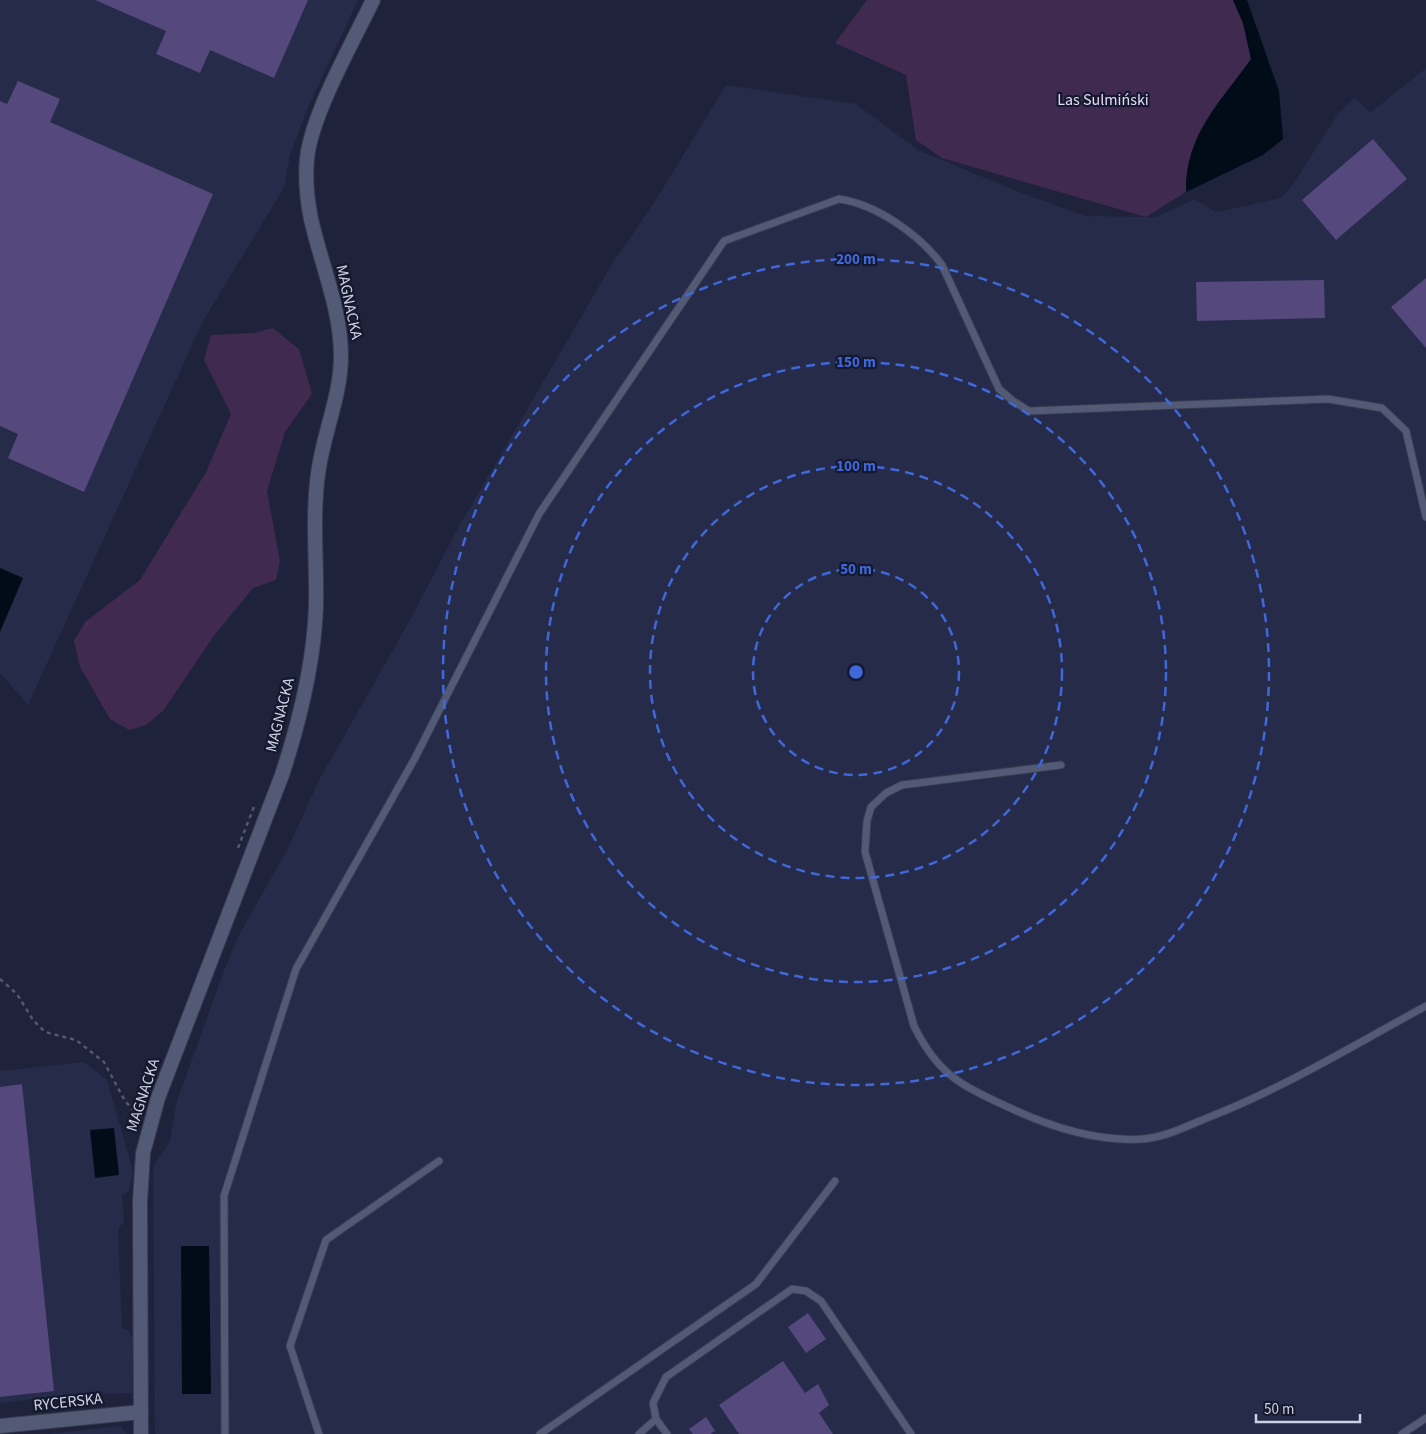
<svg xmlns="http://www.w3.org/2000/svg" width="1426" height="1434" font-family="'Source Sans 3',sans-serif">
<style>
.built{fill:#252b49}
.green{fill:#412a4f}
.water{fill:#000d18}
.building{fill:#54487c}
.lines{fill:none;stroke-linecap:round;stroke-linejoin:round}
.lane-casing{stroke:#383b4f;stroke-width:9}
.street-casing{stroke:#383b4f;stroke-width:16}
.path{stroke:#54586d;stroke-width:2.5;stroke-dasharray:4 4;stroke-linecap:butt}
.lane{stroke:#535a75;stroke-width:7}
.street{stroke:#535a75;stroke-width:14}
.ring{fill:none;stroke:#4068da;stroke-width:2.5;stroke-dasharray:9 6}
.labels{text-anchor:middle;dominant-baseline:central;stroke-width:4.5;stroke-linejoin:round;paint-order:stroke}
.park-label{font-size:16px;fill:#e9d7f6;stroke:#141930}
.street-label{font-size:16px;fill:#ced2e2;stroke:#141930}
.centre{fill:#4068da;stroke:#141930;stroke-width:2.5}
.ring-label{font-size:15px;text-anchor:middle;font-weight:bold;fill:#4068da;stroke:#141930;stroke-width:4.5;stroke-linejoin:round;paint-order:stroke}
</style>
<rect width="100%" height="100%" fill="#1e223a"/>
<!-- built -->
<path class="built" d="M0,0H358L307,110L290,156L284,188L203,321L28,705L0,673Z
M1426,68V1434H155L153,1167L170,1141L176,1104L222,976L237,939L289,846L319,780L410,620L459,526L612,264L654,203L726,85L856,104L918,150L1019,192L1085,216L1156,217L1195,199L1216,212L1281,198L1292,186L1337,115L1355,97L1370,113Z
M84,1062L107,1080L133,1171L129,1191L122,1194L124,1221L118,1230L122,1328L128,1330L133,1338L132,1393L103,1394L102,1391L0,1403V1071Z
M120,1426L127,1434H46Z"/>
<!-- green -->
<path class="green" d="M867,0H1233L1243,23L1251,59C1220,102 1185,135 1186,192L1146,217L942,158L916,140L906,75L835,43Z
M273,328L299,349L312,394L285,432L267,491L280,561L276,580L253,588L213,637L163,711L146,725L129,730L110,719L80,667L74,641L85,622L140,580L206,472L231,414L204,360L211,335L254,333Z"/>
<!-- water -->
<path class="water" d="M1233,0H1247L1279,91L1283,139L1263,155L1186,192C1185,135 1220,103 1251,59L1243,23Z
M0,568L23,578L0,632Z
M114,1128L119,1175L95,1178L90,1130Z
M181,1246H209L211,1394H182Z"/>
<!-- building -->
<path class="building" d="M95,0H308L274,78L210,50L200,73L156,54L166,31Z
M18,81L60,99L50,122L213,194L84,492L8,458L18,434L0,426V101L7,104Z
M1373,139L1407,179L1336,240L1302,200Z
M1426,278V348L1391,307Z
M1324,280L1325,318L1197,321L1196,282Z
M22,1084L54,1391L0,1397V1087Z
M808,1313L826,1339L806,1353L788,1327Z
M783,1361L805,1393L818,1384L829,1405L819,1413L833,1434H739L719,1405Z
M706,1417L715,1431L710,1434H693L689,1429Z"/>
<g class="lines">
<defs>
<path id="lane" d="M1061,765L902,785L886,793L871,807L867,821L865,852L914,1026C938,1075 961,1085 1008,1107C1050,1127 1097,1142 1143,1139C1166,1137 1187,1126 1207,1118C1284,1088 1354,1045 1426,1006
M225,1434L224,1196L296,969L415,758L539,514L724,241L839,199C876,204 920,235 942,265L999,389L1013,401L1029,411L1328,399L1382,408L1406,431L1426,517
M319,1434L290,1346L326,1240L439,1161
M540,1434L756,1284L835,1181
M639,1434L656,1419
M667,1434L656,1419L653,1403L666,1377L792,1289L806,1291L821,1301L911,1434
M1402,1434L1426,1418"/>
<path id="street" d="M0,1426L141,1412
M141,1434L140,1202L143,1153L158,1098L282,775C300,720 314,664 316,606C317,562 312,518 318,474C323,434 341,396 341,356C341,309 321,264 311,219C307,199 305,179 307,159C311,115 353,42 373,0"/>
</defs>
<!-- lane casing -->
<use href="#lane" class="lane-casing"/>
<!-- street casing -->
<use href="#street" class="street-casing"/>
<!-- path -->
<path class="path" d="M238,848L255,804
M0,979L17,994L33,1020L45,1032L76,1040L104,1062L125,1101L140,1117"/>
<!-- lane -->
<use href="#lane" class="lane"/>
<!-- street -->
<use href="#street" class="street"/>
</g>
<!-- distance rings -->
<g class="ring">
<circle cx="856" cy="672" r="103"/>
<circle cx="856" cy="672" r="206"/>
<circle cx="856" cy="672" r="310"/>
<circle cx="856" cy="672" r="413"/>
</g>
<g class="labels">
<!-- park labels -->
<g class="park-label">
<text x="1103" y="100">Las Sulmiński</text>
</g>
<!-- street labels -->
<g class="street-label">
<text transform="translate(349 302) rotate(78)">MAGNACKA</text>
<text transform="translate(280 715) rotate(-76)">MAGNACKA</text>
<text transform="translate(143 1095) rotate(-72)">MAGNACKA</text>
<text transform="translate(68 1402) rotate(-6)">RYCERSKA</text>
</g>
</g>
<circle cx="856" cy="672" r="8" class="centre"/>
<g class="ring-label">
<text x="856" y="264">200 m</text>
<text x="856" y="367">150 m</text>
<text x="856" y="471">100 m</text>
<text x="856" y="574">50 m</text>
</g>
<!-- scale -->
<path d="M1256 1414v8h104v-8" fill="none" stroke="#ced2e2" stroke-width="2.5"/>
<text x="1264" y="1414" font-size="15" fill="#ced2e2" stroke="#141930" stroke-width="4" paint-order="stroke">50 m</text>
</svg>
